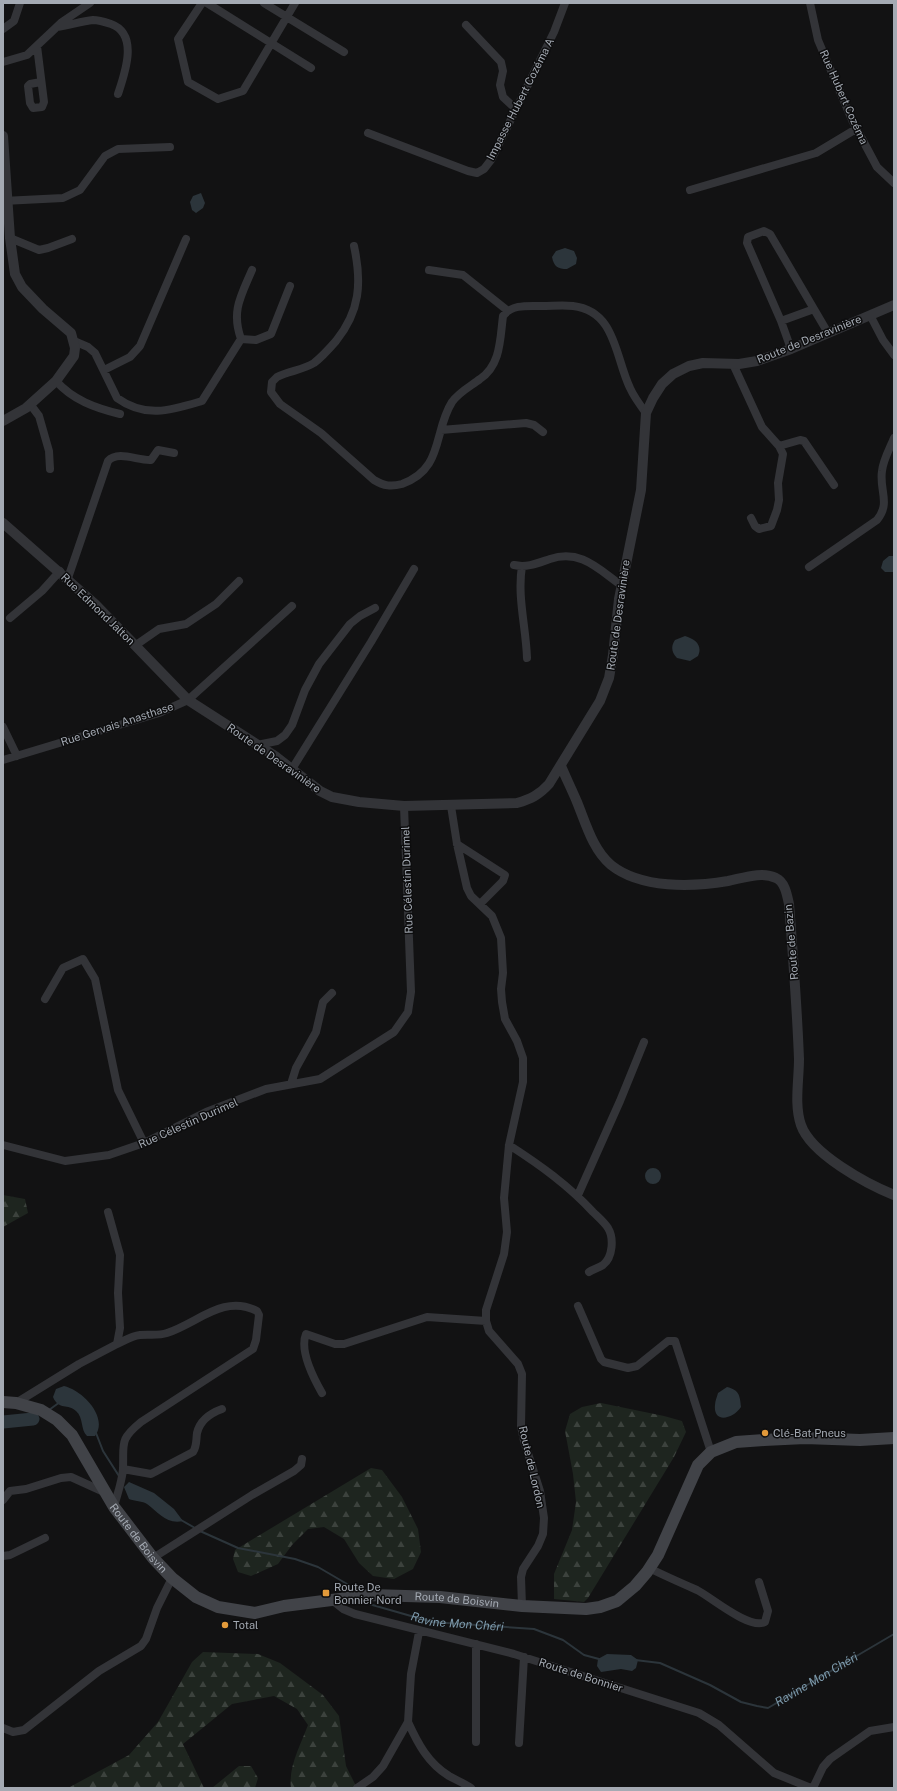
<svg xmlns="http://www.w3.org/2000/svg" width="897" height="1791" font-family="'Public Sans',sans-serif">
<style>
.forest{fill:url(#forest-firs)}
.water{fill:#2c353b}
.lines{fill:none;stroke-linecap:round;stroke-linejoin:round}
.stream{stroke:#2c353b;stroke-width:2}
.river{stroke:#2c353b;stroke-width:13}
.minor{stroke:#333438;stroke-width:8}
.tertiary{stroke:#333438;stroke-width:10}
.secondary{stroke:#414348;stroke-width:12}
.poi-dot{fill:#e39a3a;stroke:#0d0d0e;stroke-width:1.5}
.labels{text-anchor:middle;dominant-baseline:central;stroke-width:3;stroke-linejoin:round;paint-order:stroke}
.street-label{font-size:11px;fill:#a4aab3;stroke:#0d0d0e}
.poi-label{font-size:11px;fill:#a4aab3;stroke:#0d0d0e;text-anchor:start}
.water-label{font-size:12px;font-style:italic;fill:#7d9aac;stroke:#0d0d0e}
</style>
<defs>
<pattern id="forest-firs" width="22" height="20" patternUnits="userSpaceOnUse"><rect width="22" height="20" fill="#1e251f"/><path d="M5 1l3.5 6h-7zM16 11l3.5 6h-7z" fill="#3c423d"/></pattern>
</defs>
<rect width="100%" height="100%" fill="#121213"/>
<!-- forest -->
<path class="forest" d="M3,1195L25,1199L28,1213L3,1227Z
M601,1403L664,1416L682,1421L686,1432L674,1457L588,1598L584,1602L554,1599V1574L572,1530L576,1502L573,1474L565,1431L570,1414L582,1407Z
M371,1468L382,1470L402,1497L418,1529L421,1552L413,1569L394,1579L373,1576L359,1563L344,1539L324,1527L308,1529L292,1545L278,1564L251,1576L238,1572L233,1559L235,1550Z
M203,1652L258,1654L280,1663L323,1695L339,1716L346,1766L357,1788H291C288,1767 301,1744 308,1725L297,1709L274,1696L232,1704L183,1744L204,1788H68L129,1755L158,1722L192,1662Z
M239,1766H251L258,1778L255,1788H212Z"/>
<!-- water -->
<path class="water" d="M201,193L205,203L203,208L196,213L192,210L190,202L193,196Z
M565,248L574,251L577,258L576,264L567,269C558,269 554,267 552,257L556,251Z
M889,556H894V572H885L881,568L883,561Z
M685,636C695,639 703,645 698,656L690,661L677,658C671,652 671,646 675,640Z
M645 1176a8 8 0 1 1 16 0a8 8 0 1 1-16 0Z
M64,1386C82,1390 109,1417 95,1436H87C80,1429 84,1418 76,1411C68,1403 59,1411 53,1397L56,1389Z
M727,1387C739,1390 740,1395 741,1407C733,1419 713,1424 715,1405C715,1401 717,1397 718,1393Z
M129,1482L154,1493L174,1509L183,1521C167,1525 158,1512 147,1504C143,1501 134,1501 129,1499L124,1487Z
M607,1654L631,1655L638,1660L636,1668L632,1671L621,1669L601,1672L597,1666L598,1659Z"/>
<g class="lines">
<!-- stream -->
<g class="stream">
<path d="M49,1410L60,1402"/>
<path d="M96,1433L103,1451L119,1476"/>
<path d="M181,1520L195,1528"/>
<path d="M200,1531L238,1548L295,1559L318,1567L359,1591"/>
<path id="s1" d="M365,1599L369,1604L432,1622L534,1629L563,1640L584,1655L599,1659"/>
<path id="s2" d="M635,1660L660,1663L710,1685L741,1702L757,1706L768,1708L894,1634"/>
</g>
<!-- river -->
<path class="river" d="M3,1422L33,1419"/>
<!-- minor -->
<path class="minor" d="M202,3L178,39L188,82L218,99L243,91L295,3
M207,3L311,68
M264,3L344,52
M810,3L818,40L852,120L877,167L894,183
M466,25L501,62L503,71L500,85L503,97L516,109
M57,27C68,26 81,21 93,20C99,20 105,22 111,24C139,34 125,73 118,94
M3,29L14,21L20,3
M37,46L44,102L42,107L33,108L30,103L28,86L30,84L41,82
M3,62L27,55L62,22L90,3
M368,133L468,171L477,173L484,169L491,160L554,32L565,3
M690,190L816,153L856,129
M3,201L63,198L80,190L105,156L118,149L170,147
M10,238L39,250L48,248L72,239
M354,246C362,283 360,311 336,341C329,349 322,357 314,363C303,370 288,371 277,377L272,382L271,392L280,404L321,433L374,480C384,486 391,487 402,484C444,469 433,432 452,402C459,392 471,386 480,379C501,365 500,339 503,316C512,304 528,306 542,306C552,306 563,305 573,306C616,311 615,357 630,388C634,397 640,405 646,413
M252,270C241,296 231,311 241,339L256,340L271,334L290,286
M429,270L463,275L508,311
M870,315L883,340L894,355
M781,321L814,309
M74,341L88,347L95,353L117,398C146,419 172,410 202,401L241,339
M791,349L781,321L747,243L748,237L764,231L770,234L828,333
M733,364L762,427L779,446L783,454L778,483L779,500L777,510L771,526L759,529L755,526L751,518
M104,370L130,357L140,346L186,239
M56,381C73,400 95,408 120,414
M30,404L39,416L49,451L50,469
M441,430L526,423L534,425L543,432
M779,446L800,440L804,441L834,485
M514,565C527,568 538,563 550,559C581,549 598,569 621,585
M522,566C517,597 526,627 527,658
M809,567L877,520C891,503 879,490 882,471C883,460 890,448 894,438
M68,578L108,461C118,450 138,461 151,460L158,450L174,453
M10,618L42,591L60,571
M136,645L159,629L186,624L216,604L239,581
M3,727L17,756
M257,745L277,741L285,735L292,725L305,690L319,664L350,624L360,616L375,608
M3,760L159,713L188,700L292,606
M292,769L371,642L414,569
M451,806L457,844L467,888L471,896L492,916L501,938L503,973L501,989L502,1002L505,1019L517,1041L523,1058V1082L509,1145L504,1198L507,1232L504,1254L486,1310V1321L489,1331L518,1364L522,1374L521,1426L524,1441L540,1491L544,1518L543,1534L538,1546L523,1569L521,1577L522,1606
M457,844L505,875L503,881L480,904
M45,999L63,968L83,959L95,979L118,1090L144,1143
M291,1084L296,1068L316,1032L323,1002L332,993
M3,1145L65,1161L109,1155L144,1143L206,1112L266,1089L320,1079L394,1032L408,1012L411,992L404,806
M509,1145C540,1165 568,1185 593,1212C598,1217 604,1222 608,1228C614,1238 613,1257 603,1265C599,1268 593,1269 589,1272
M578,1195L620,1101L644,1042
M578,1306L601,1359L604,1362L628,1368L637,1366L668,1341H675L711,1452
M322,1393C314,1379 299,1351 306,1334L335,1344H344L427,1317L486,1321
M16,1403L79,1364L117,1344L120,1328L118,1293L120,1255L108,1212
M123,1469L151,1474L193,1452C197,1446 196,1440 197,1433C200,1420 211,1413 222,1409
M3,1500L10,1491L26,1489L61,1478L71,1477L104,1492
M114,1507C117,1495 122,1482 123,1469C124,1443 119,1440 141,1422L253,1349L256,1340L259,1315L257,1311C223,1294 198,1323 167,1333C158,1336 149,1334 140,1335C131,1336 124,1341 117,1344
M3,1556L10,1555L45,1538
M153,1558L252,1495L294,1471L301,1465L302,1459
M649,1568C665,1576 681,1583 697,1590C711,1597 749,1630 765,1622L768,1611L759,1582
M333,1601L343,1609L355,1614L514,1654L699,1713L719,1725L774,1773L811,1788
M476,1644V1742
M408,1722C418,1744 428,1763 449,1776C456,1780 464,1783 471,1788
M3,1728L13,1732L24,1730L99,1671L141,1646L146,1639L157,1608L172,1578
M519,1743L524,1657
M357,1788L373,1777L383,1766L408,1722L411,1674L419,1632
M813,1788L823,1767L830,1759L870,1731L894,1727"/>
<!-- tertiary -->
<path class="tertiary" d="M3,136L10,238L15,274L22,287L43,309L71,333L75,348L74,356L56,381L26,408L3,421
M3,523L95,604L188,700L275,756L320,791L332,797L359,802L404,806L517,803C531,799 539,795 549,784L600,701L609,678L613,655L619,599L641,490L646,413L653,398L662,384L673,374L689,366L703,363L739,364L757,361L791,349L894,305
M561,766C566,778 572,790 577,802C586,824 593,850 611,865C641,889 693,887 728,881C743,878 762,871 776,878C785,882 787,895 789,904C793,955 797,1007 799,1059C799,1080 794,1105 801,1125C811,1154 867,1184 894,1195"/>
<!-- secondary -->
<path class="secondary" id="s3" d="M3,1402L16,1403L41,1410L57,1420L72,1435L114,1507L153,1558L172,1578L196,1597L218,1607L255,1613L284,1606L371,1595L440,1597L522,1606L586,1609L600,1607L617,1601L635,1586L647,1572L658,1555L698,1465L711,1452L736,1442L764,1440L805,1438L860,1440L894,1438"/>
</g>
<!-- markers -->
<g class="poi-dot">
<circle cx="765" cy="1433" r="4"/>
<rect x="322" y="1589" width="8" height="8" rx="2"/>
<circle cx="225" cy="1625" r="4"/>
</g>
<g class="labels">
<!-- street labels -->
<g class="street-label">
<text transform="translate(844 97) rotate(66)">Rue Hubert Cozéma</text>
<text transform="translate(520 99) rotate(-63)">Impasse Hubert Cozéma A</text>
<text transform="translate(809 339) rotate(-22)">Route de Desravinière</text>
<text transform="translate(98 609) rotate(44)">Rue Edmond Jalton</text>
<text transform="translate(618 615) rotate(-82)">Route de Desravinière</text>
<text transform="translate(117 724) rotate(-18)">Rue Gervais Anasthase</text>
<text transform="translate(274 758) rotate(35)">Route de Desravinière</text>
<text transform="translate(407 880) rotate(-92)">Rue Célestin Durimel</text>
<text transform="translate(791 942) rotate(-95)">Route de Bazin</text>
<text transform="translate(188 1123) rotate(-24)">Rue Célestin Durimel</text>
<text transform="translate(532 1467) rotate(77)">Route de Lordon</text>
<text stroke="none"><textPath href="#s3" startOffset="202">Route de Boisvin</textPath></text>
<text stroke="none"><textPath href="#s3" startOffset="550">Route de Boisvin</textPath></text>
<text transform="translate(581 1675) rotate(18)">Route de Bonnier</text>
</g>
<!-- poi labels -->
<g class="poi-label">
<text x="773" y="1433">Clé-Bat Pneus</text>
<text x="334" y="1587">Route De<tspan x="334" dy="13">Bonnier Nord</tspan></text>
<text x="233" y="1625">Total</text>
</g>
<!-- water labels -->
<g class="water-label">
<text stroke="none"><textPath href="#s1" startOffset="97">Ravine Mon Chéri</textPath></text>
<text stroke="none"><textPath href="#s2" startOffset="199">Ravine Mon Chéri</textPath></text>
</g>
</g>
<!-- border -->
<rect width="897" height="1791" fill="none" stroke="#a4aab3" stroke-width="8"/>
</svg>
